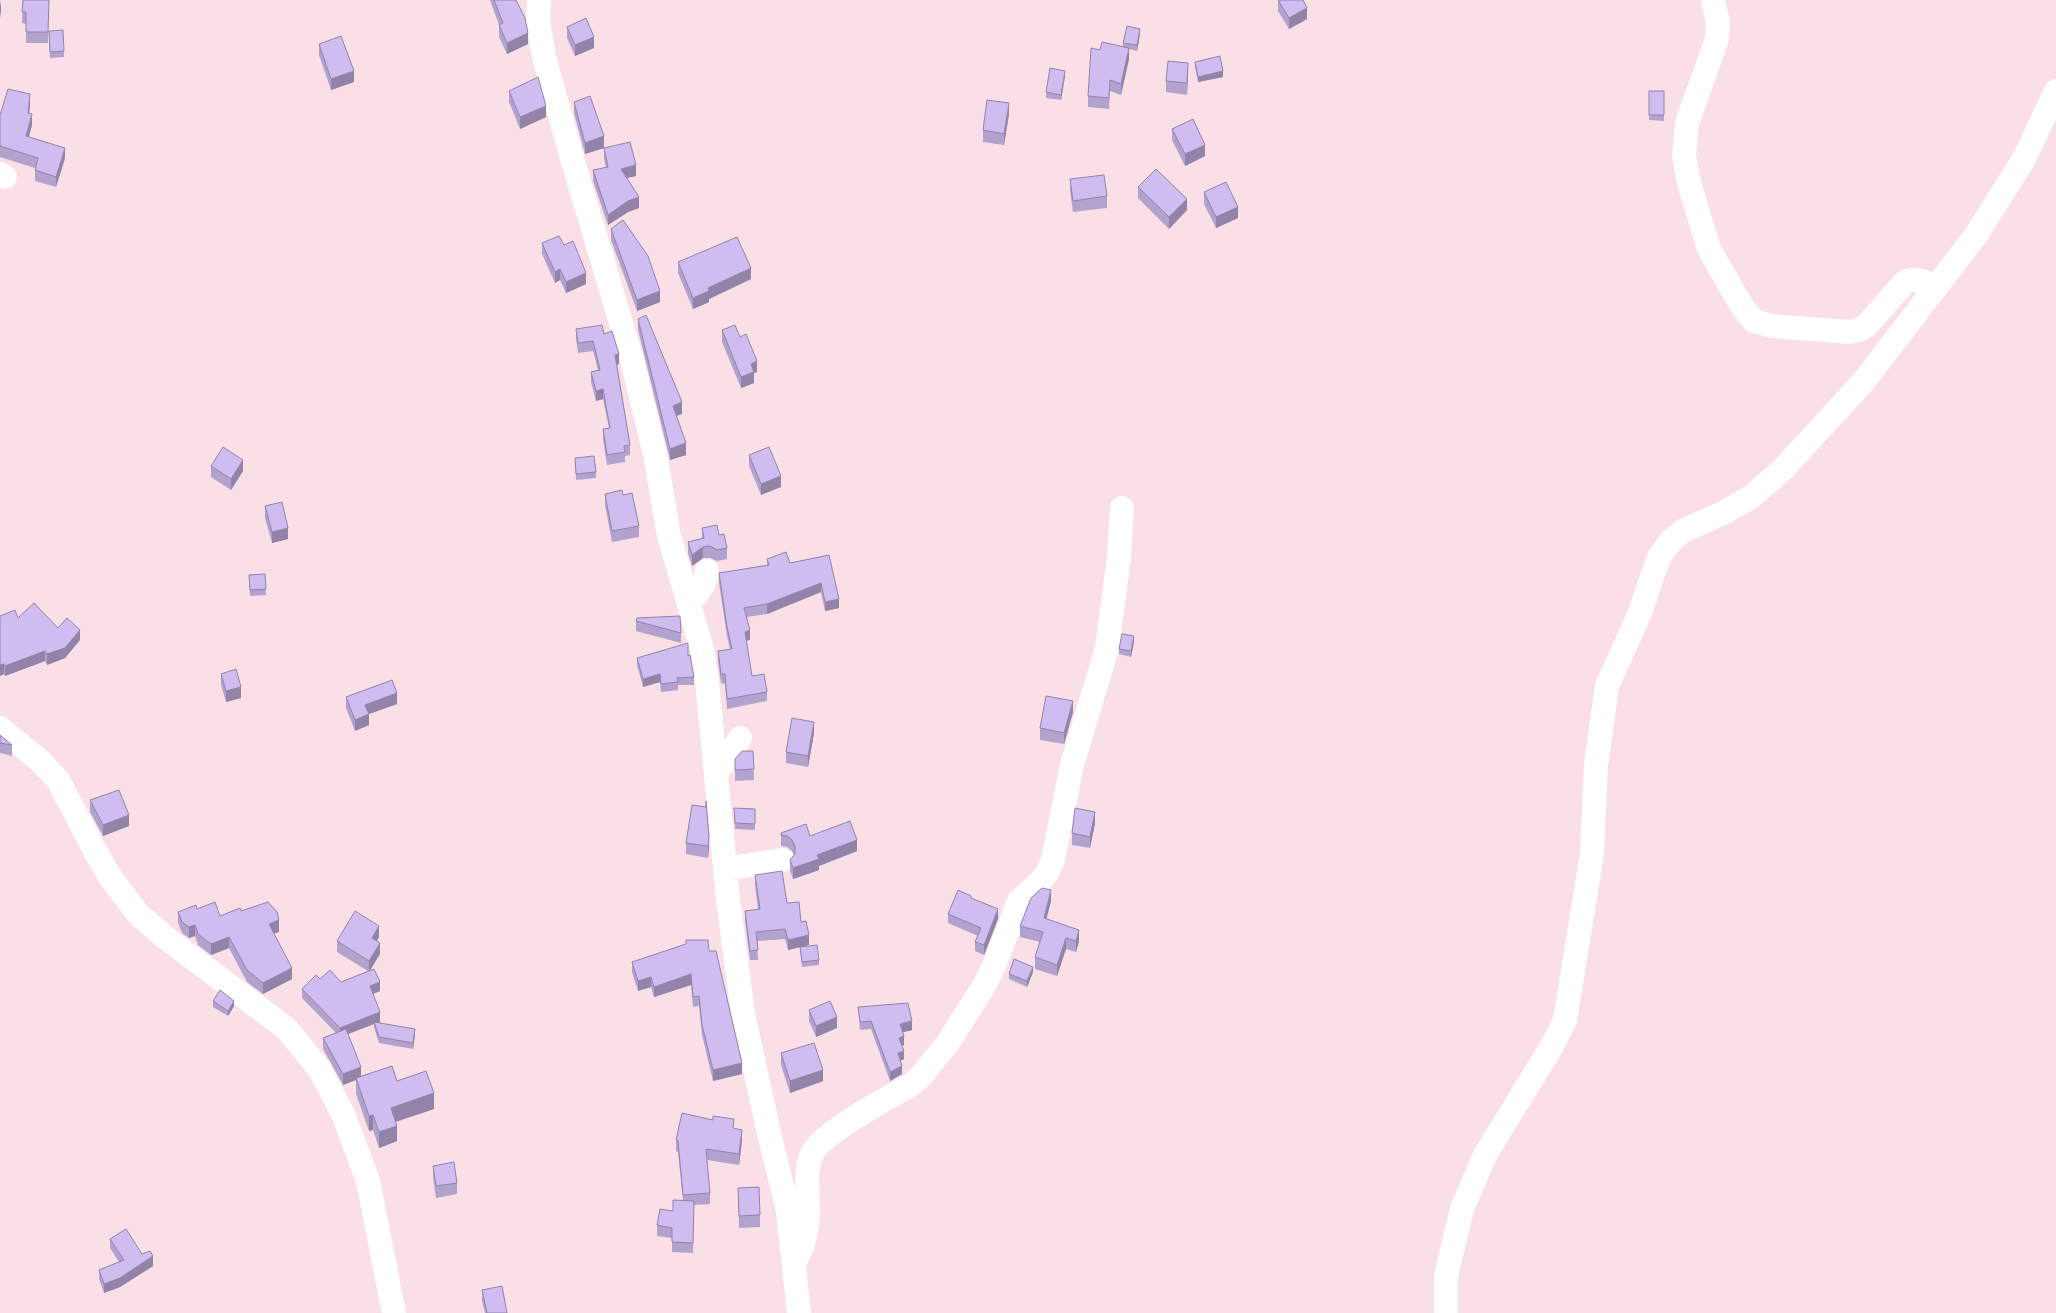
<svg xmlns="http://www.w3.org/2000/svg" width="2056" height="1313" font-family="Mulish,sans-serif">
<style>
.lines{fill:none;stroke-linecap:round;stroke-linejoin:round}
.minor{stroke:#fff;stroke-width:24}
.wall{fill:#b2a2ce}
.shaded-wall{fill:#9184a8}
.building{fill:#cfbcf0;stroke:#9184a8}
</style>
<rect width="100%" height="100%" fill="#fae0e6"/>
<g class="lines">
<!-- minor -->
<path class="minor" d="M539,0L538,21L544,57L572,158L632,360L655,454L669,536L702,649L707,681L728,899L743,1014L769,1133L788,1211L799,1313
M1713,0L1718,23L1717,39L1687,123L1684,155L1689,183L1709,249L1743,308L1754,321L1772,326L1849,332L1859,330L1867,325L1905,282C1916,276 1926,283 1936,287
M0,174L5,177
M689,602C699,592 705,585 707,571
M0,728L41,762L58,780L94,849L110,877L139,915L166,938L287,1029L320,1070L343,1114L368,1181L394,1313
M716,773L732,752L740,738
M725,869L782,860
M796,1260C811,1233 808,1211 807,1182C807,1172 808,1161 813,1152C825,1131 888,1098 911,1085L922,1075L947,1044L984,986L994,966L1019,901L1040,882L1047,873L1053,860L1072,765L1107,648L1119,557L1122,508
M1446,1313V1276L1462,1209L1485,1155L1552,1046L1565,1020L1592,854L1596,765L1607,686L1639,615L1659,557L1671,541L1683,531L1725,512L1751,497L1782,470L1864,381L1976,235L2024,159L2056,91"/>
</g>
<!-- wall -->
<path class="wall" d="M23,0H49L48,43H26V24L22,23Z
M490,0H516L528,44L507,54L499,37V25Z
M1278,0L1307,19L1289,29L1278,11Z
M567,27L594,48L575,56L567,38Z
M1140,34L1137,51L1129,49V59L1121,95L1110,91L1109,109L1088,107V96L1123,47V43Z
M49,36L64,51V57L50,58Z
M319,44L354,82L331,90L319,55Z
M1195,62L1223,77L1198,82L1195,67Z
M1188,74L1187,95L1166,92V81Z
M1065,76L1061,100L1046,98V92Z
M509,91L546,117L520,129L509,102Z
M1649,91H1664V121L1649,120Z
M574,102L604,147L636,176L627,178L639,208L628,212L608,225L593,181V170L606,168L604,158V148L585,154L574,113Z
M30,105L29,113L32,125L29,137L65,158L56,187L35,181V168L0,157V115Z
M1009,114L1004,145L983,142V130Z
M1172,129L1205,156L1185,166L1172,140Z
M1070,179L1107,196V208L1073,212L1070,191Z
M1138,187L1187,210L1169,229L1138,198Z
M1204,192L1238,218L1216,228L1204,204Z
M611,229L660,302L637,311L611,240Z
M542,243L564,245L586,284L566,293L560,280L555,283L542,254Z
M678,262L751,279L709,299V302L693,309L678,273Z
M638,319L682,414L676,416L686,455L670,460L638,330Z
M576,329L604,334L619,364L617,365L630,445V455L625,456V462L607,465L603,439V429L609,428L603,399L596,401L591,382V372L598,370L593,351L578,353L576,339Z
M722,330L740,337L757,372L754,373V383L741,388L722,342Z
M749,455L781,487L761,495L749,466Z
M575,458L596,472V478L576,480Z
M211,466L243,471L231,490L211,477Z
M605,494L623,495L639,526V537L612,542L605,505Z
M265,506L288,539L272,543L265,518Z
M702,528L719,535L727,548V559L717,561L710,558H703L692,566L688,553V542L702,538Z
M829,555L839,608L825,611L821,592L767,614L747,617L750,640H746L752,676L767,692V701L727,709L725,684L721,683L718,661V651L730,650L727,636L719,583V573L767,565V559L790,563Z
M265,574L266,595L250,596L249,575Z
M18,618L58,628L80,640L65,658L47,665L45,661L5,676L4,674L0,676Z
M636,621L681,633V643L636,631Z
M1134,642L1131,657L1119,654V649Z
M688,656L694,677V685H678V690L661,692L660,682L643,687L637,665V658Z
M221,674L241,698L226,702L221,685Z
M346,697L397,704L369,714V725L355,731L346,708Z
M1073,712L1064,744L1040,740V728Z
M814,733L808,767L786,763V752Z
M0,735L12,745V756L0,753Z
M753,751L754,780L735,781V759Z
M90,800L129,826L103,836L90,812Z
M706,801L709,848L708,858L686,854V843L706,807Z
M734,808L755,809V830L735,829Z
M1095,823L1090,848L1072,845V833Z
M781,833L810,836L857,851L819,866V870L793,879L790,871V860L794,855L792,851L787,847L781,846Z
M755,875L787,903L801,922L809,945L788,950L785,939L757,941L758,960H750L745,920V911L758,910L755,884Z
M971,898L998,919L984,955L975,951V942L978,936L948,923V914Z
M1051,901L1046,918L1079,941L1076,952L1066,949L1057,976L1035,969V957L1040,942L1020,937V926Z
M197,909L220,916L241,911L279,932L274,933L292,979L263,994L247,982L229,948L211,955L198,945L195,936L189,938L182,933L178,923V912Z
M379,937L377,941L380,954L370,970L380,991L373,994L380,1022H378L415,1035L413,1049L379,1043L374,1027V1024L348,1034L361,1077L397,1081L434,1109L396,1122L397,1141L379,1148L373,1130L369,1131L356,1094V1080L343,1085L323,1049V1038L336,1033L302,998V989L320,979L341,982L368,971L337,952V941Z
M800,947L819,960V965L802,967Z
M709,951L742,1074L713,1081L702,1035L699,1006L693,1007L691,985L654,997L651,987L638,991L632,972V962Z
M1033,972L1027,987L1009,979V974Z
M213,1001L234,1006L228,1016L213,1007Z
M858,1007L912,1030L903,1032L904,1045L902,1046L904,1059L900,1061L902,1074L890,1081L871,1029L860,1030Z
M809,1010L837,1028L816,1037L809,1021Z
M781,1053L823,1081L790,1093L781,1065Z
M713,1120L734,1129L742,1141L739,1165L707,1160L710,1193V1204L694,1205L693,1253L672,1252V1238L657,1236V1225L673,1211L683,1200L678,1152L676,1151V1140Z
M433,1166L457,1183V1194L436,1198L433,1177Z
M738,1188L760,1215V1227L739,1228Z
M110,1239L142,1254L153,1266L120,1287L104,1293L99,1279V1270L119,1262L110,1248Z
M482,1290L507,1313H485L482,1301Z"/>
<!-- shaded-wall -->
<path class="shaded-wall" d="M1,0V11L0,18V7Z
M1307,8V19L1289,29V18Z
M1140,29V34L1137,51V45Z
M528,33V44L507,54V43Z
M594,37V48L575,56V45Z
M1129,48V59L1121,95V84Z
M1188,63V74L1187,95V83Z
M354,71V82L331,90V79Z
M1065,71V76L1061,100V95Z
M1223,71V77L1198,82V77Z
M30,94V105L28,124V113Z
M1009,103V114L1004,145V134Z
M546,106V117L520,129V117Z
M32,114V125L26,146V136Z
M604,136V148L585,154V143Z
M1205,145V156L1185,166V154Z
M65,148V158L56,187V177Z
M636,165V176L621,179V169Z
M639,197V208L628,212L608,225V215L628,201Z
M1187,199V210L1169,229V217Z
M1238,207V218L1216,228V217Z
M751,268V279L709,299V302L693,309V298L708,288Z
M560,269V280L555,283V272Z
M586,273V284L566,293V282Z
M660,291V302L637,311V300Z
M619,354V364L615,365V355Z
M757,361V372L754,373V383L741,388V377L751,364Z
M603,389V399L596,401V391Z
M682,402V414L673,417V406Z
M686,443V455L670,460V449Z
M243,460V471L231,490V479Z
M781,476V487L761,495V484Z
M288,528V539L272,543V532Z
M703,547V558L692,566V555Z
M821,583V592L767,614V604Z
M839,599V608L825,611V602Z
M80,630V640L65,658L47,665V654Z
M750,630V640L745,641V632Z
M1134,636V642L1131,657V651Z
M45,651V661L5,676V666Z
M4,664V674L0,676V665Z
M660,674V682L643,687V679Z
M241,687V698L226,702V691Z
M397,693V704L369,714V725L355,731V720L365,705Z
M1073,701V712L1064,744V733Z
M814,722V733L808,767V756Z
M1095,812V823L1090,848V837Z
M129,815V826L103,836V825Z
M709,837V848L708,858V846Z
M857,840V851L819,866V870L793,879V868L817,855Z
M1051,890V901L1044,929V918Z
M998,909V919L984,955V945Z
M279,920V932L269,935V924Z
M195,925V936L189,938V927Z
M379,926V937L372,949V938Z
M1079,930V941L1076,952V941Z
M809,935V945L788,950V940Z
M229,937V948L211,955V944Z
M1066,938V949L1057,976V965Z
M380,943V954L369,972V961Z
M1033,967V972L1027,987V981Z
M292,968V979L263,994V983Z
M691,974V985L654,997V987Z
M651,977V987L638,991V981Z
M380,982V991L370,995V986Z
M234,1001V1006L228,1016V1011Z
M380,1012V1022L375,1024L374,1022V1024L340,1037V1028Z
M837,1017V1028L816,1037V1026Z
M912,1021V1030L900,1033V1024Z
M415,1029V1035L413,1049V1043Z
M904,1036V1045L899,1047V1038Z
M904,1051V1059L898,1062V1053Z
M742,1063V1074L713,1081V1070Z
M902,1066V1074L890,1081V1072Z
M361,1067V1078H356V1080L343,1085V1074Z
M823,1070V1081L790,1093V1081Z
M434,1093V1109L391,1123V1108Z
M373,1115V1130L369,1131V1116Z
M397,1126V1141L379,1148V1132Z
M742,1130V1141L739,1165V1154Z
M153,1256V1266L120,1287L104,1293V1284Z"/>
<!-- building -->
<path class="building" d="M23,0H49L48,32H26V12H22Z
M494,0H516L525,18L528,33L507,43L499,25L503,23Z
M1278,0H1303L1307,8L1289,18Z
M586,18L594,37L575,45L567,27Z
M1127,26L1140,29L1137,45L1123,43Z
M63,30L64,51L50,52L49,31Z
M341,36L354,71L331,79L319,44Z
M1102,42L1129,48L1121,84L1110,80L1109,98L1088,96L1091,48L1100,50Z
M1220,56L1223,71L1198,77L1195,62Z
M1168,61L1188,63L1187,83L1166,81Z
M1050,68L1065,71L1061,95L1046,92Z
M538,77L546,106L520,117L509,91Z
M8,89L30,94L28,113L32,114L26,136L65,148L56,177L35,170L38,158L0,146V115Z
M1649,91H1664V115H1649Z
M590,96L604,136L585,143L574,102Z
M987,100L1009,103L1004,134L983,130Z
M1193,119L1205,145L1185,154L1172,129Z
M630,142L636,165L621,169L639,197L628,201L608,215L593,170L608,167L604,148Z
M1156,169L1187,199L1169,217L1138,187Z
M1104,175L1107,196L1073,201L1070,179Z
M1226,182L1238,207L1216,217L1204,192Z
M623,220L648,256L660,291L637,300L611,229Z
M559,236L564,245L573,241L586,273L566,282L560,269L555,272L542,243Z
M737,237L751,268L708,288L709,291L693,298L678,262Z
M646,315L682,402L673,406L686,443L670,449L638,319Z
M602,325L604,334L612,331L619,354L615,355L630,445L624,446L625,452L607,455L603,429L610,428L603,389L596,391L591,372L600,370L593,341L578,343L576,329Z
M735,325L740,337L746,334L757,361L751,364L754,372L741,377L722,330Z
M223,447L243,460L231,479L211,466Z
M769,447L781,476L761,484L749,455Z
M594,456L596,472L576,474L575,458Z
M622,490L623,495L632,493L639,526L612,531L605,494Z
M282,502L288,528L272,532L265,506Z
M717,525L719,535L724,534L727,548L717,550L710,546L703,547L692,555L688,542L704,538L702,528Z
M786,552L790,563L829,555L839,599L825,602L821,583L767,604L744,608L750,630L745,632L752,676L764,674L767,692L727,699L725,674H721L718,651L732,649L727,627L719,573L769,565L767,559Z
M265,574L266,589L250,590L249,575Z
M34,603L58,628L67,618L80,630L65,648L47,654L45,651L5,666L4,664L0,665V616L15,610L18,618Z
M680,616L681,633L636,621L637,618Z
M1122,634L1134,636L1131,651L1119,649Z
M688,643V656L690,655L694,677L677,678L678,682L661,684L660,674L643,679L637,658Z
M236,669L241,687L226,691L221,674Z
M392,680L397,693L365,705L369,714L355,720L346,697Z
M1046,696L1073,701L1064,733L1040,728Z
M792,718L814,722L808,756L786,752Z
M0,735L12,745L0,743Z
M742,751H753L754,769L735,770V759Z
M119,790L129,815L103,825L90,800Z
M706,801L709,837L708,846L686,843L692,805L706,807Z
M734,808L755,809V824L735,823Z
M1075,808L1095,812L1090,837L1072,833Z
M850,821L857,840L817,855L819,859L793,868L790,860L795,854V846L792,840L787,836L781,835V833L806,824L810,836Z
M782,871L787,903L799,902L801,922L806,921L809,935L788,940L785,929L756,932L758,950L750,951L745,911L760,909L755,875Z
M1042,888L1051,890L1044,918L1079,930L1076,941L1066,938L1057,965L1035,957L1043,932L1020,926L1031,898Z
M958,890L971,896V898L998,909L984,945L975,942L981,928L948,914Z
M215,902L220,916L240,908L241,911L268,902L277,912L279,920L269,924L292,968L263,983L247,970L229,937L211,944L198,934L195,925L189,927L182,922L178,912L196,905L197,909Z
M355,911L379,926L372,938L380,943L369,961L337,941Z
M686,940H708L709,951H716L742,1063L713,1070L702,1025L699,996L693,997L691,974L654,987L651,977L638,981L632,962L686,944Z
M817,945L819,960L802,962L800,947Z
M1014,959L1033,967L1027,981L1009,974Z
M374,969L380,982L370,986L380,1012L340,1028L302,989L316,975L320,979L330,970L341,982Z
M220,990L234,1001L228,1011L213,1001Z
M830,1001L837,1017L816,1026L809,1010Z
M908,1003L912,1021L900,1024L904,1036L899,1038L904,1051L898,1053L902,1066L890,1072L871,1021L860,1022L858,1007Z
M374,1022L415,1029L413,1043L379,1037Z
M346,1029L361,1067L343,1074L323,1038Z
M814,1043L823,1070L790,1081L781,1053Z
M392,1066L397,1081L426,1071L434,1093L391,1108L397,1126L379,1132L373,1115L369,1116L356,1078Z
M682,1113L713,1120V1116L734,1119L733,1128L742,1130L739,1154L706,1149L710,1193L683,1195L678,1141L676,1140Z
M454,1162L457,1183L436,1186L433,1166Z
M759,1187L760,1215L739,1216L738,1188Z
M673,1200L694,1201L693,1243L672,1242V1228L657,1225L660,1209L673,1211Z
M126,1229L142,1254L150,1251L153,1256L120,1278L104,1284L99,1270L124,1260L110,1239Z
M502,1286L507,1313H487L482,1290Z"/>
</svg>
